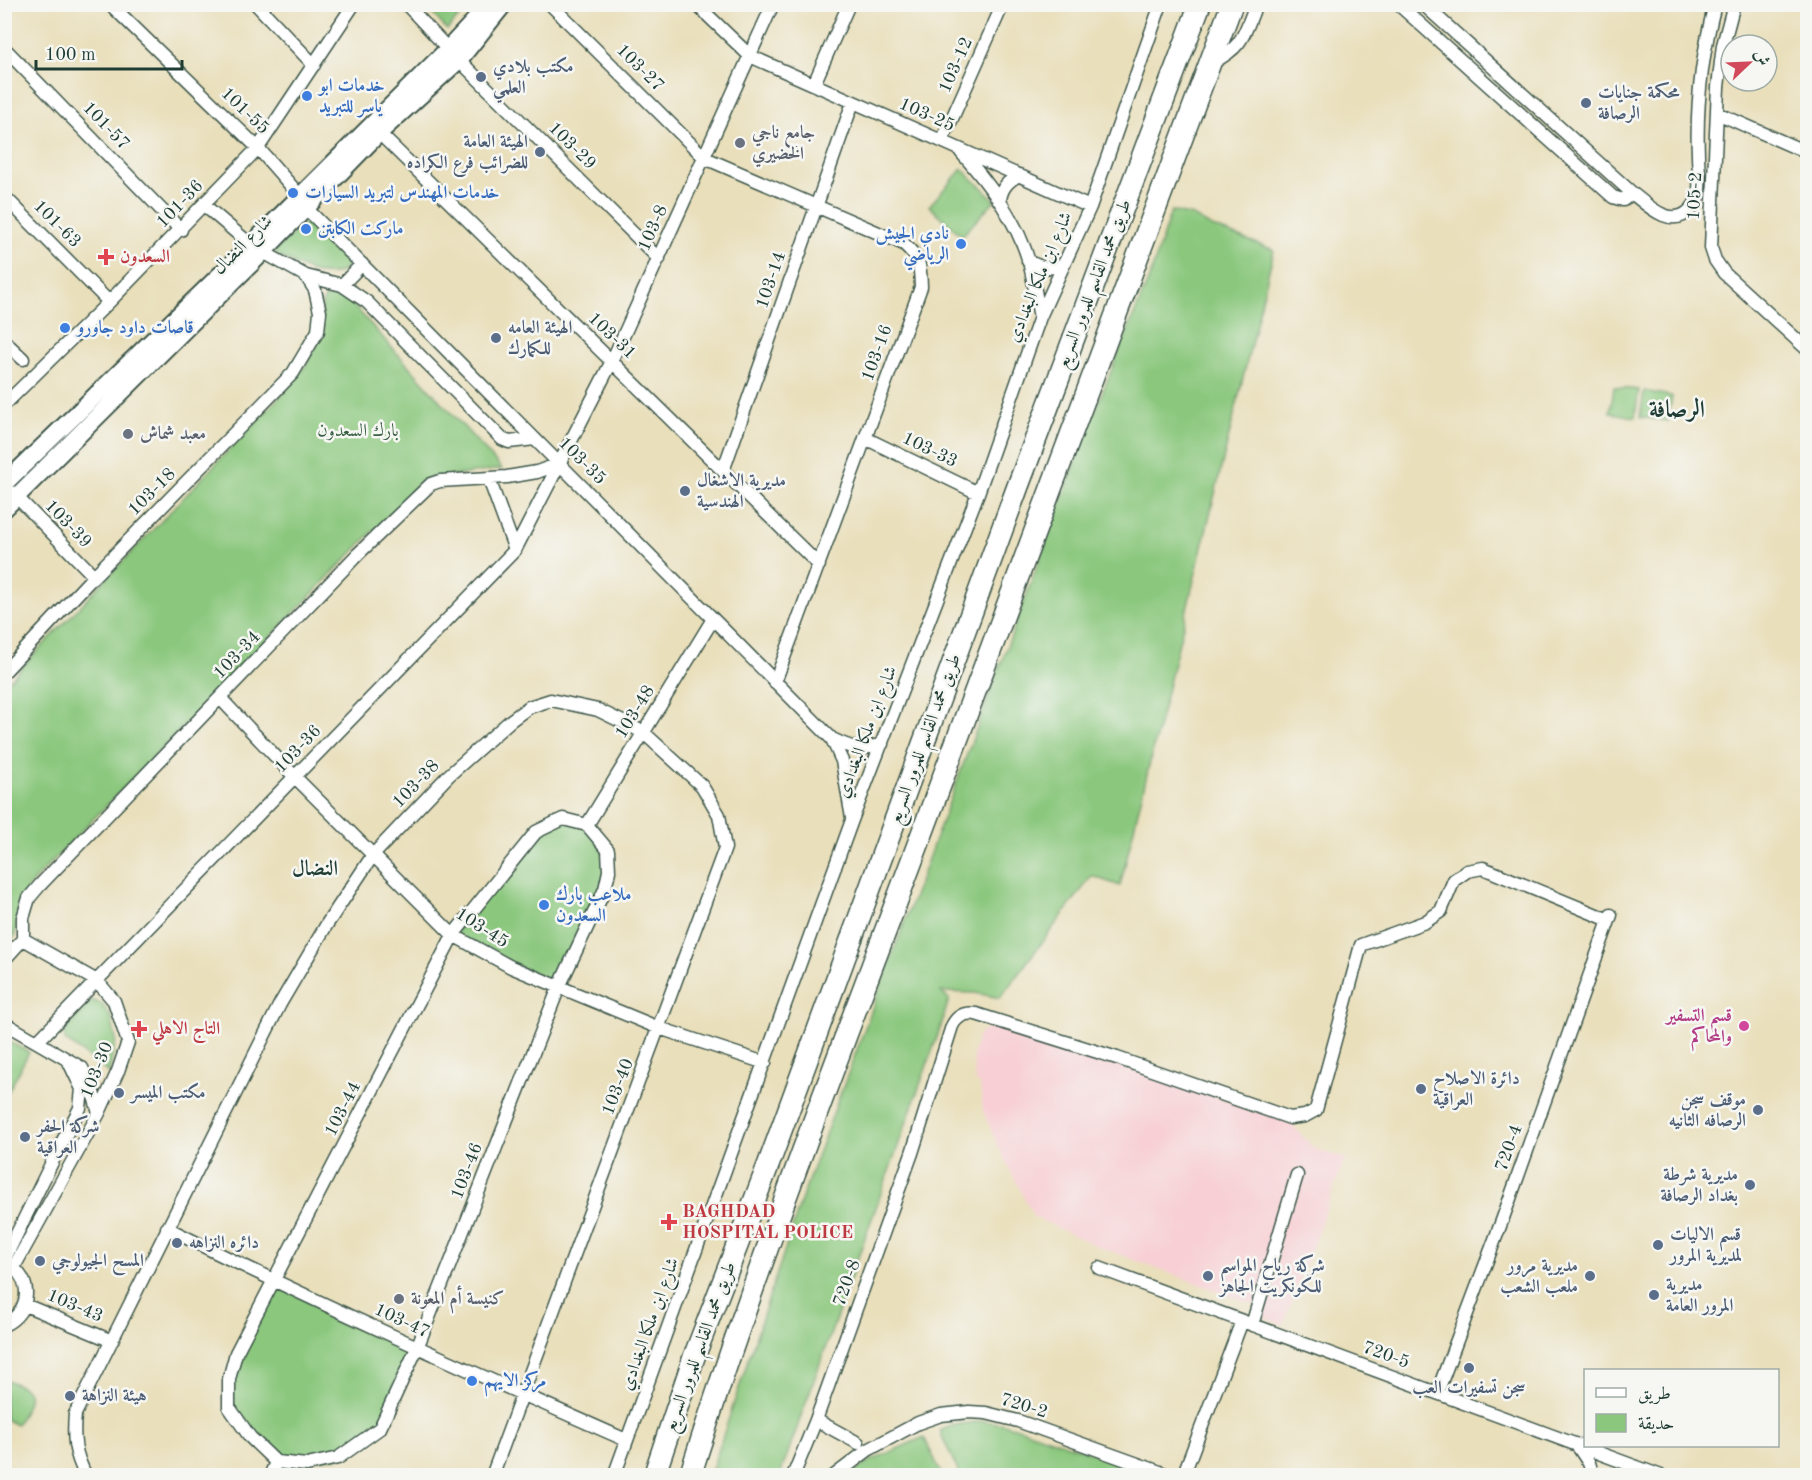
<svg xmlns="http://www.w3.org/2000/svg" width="1812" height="1480" font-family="'Old Standard TT',Amiri,serif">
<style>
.built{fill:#f7cfd4}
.green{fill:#8bc87e;stroke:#558259;stroke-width:1.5}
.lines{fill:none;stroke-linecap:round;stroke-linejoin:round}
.minor-casing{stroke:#3d5548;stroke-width:15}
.secondary-casing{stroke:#3d5548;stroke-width:20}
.motorway-casing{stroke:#3d5548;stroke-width:24}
.minor{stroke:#fff;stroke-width:12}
.secondary{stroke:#fff;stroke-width:16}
.motorway{stroke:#fff;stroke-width:21}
.service-dot{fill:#5c6f8a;stroke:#f6f6f2;stroke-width:2}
.shop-dot{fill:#3f7fe0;stroke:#f6f6f2;stroke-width:2}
.worship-dot{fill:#6b7280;stroke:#f6f6f2;stroke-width:2}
.health-dot{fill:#e0444e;stroke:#f6f6f2;stroke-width:2}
.hotel-dot{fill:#d1479c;stroke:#f6f6f2;stroke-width:2}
.labels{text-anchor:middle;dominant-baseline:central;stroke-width:5;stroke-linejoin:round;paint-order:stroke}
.street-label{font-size:18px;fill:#1f3d34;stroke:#f6f6f2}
.service-label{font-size:18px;font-weight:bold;fill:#4e5e75;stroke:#f6f6f2;text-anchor:start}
.shop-label{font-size:18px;font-weight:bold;fill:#366cbe;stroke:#f6f6f2;text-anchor:start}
.worship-label{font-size:18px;font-weight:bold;fill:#5b616d;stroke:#f6f6f2;text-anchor:start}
.health-label{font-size:18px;font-weight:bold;fill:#be3a42;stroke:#f6f6f2;text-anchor:start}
.park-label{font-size:18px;fill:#3a6046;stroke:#f6f6f2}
.hotel-label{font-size:18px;font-weight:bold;fill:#b23c85;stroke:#f6f6f2;text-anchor:end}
.quarter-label{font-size:21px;font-weight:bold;fill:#1f3d34;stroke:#f6f6f2}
.district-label{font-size:24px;font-weight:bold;fill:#1f3d34;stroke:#f6f6f2}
</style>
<rect width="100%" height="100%" fill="#f6f6f2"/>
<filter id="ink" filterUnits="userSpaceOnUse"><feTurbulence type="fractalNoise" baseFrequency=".0167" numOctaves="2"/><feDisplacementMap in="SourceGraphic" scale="12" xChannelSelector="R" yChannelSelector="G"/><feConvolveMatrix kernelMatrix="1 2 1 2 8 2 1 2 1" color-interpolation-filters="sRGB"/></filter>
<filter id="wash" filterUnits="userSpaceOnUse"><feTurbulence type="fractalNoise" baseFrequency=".008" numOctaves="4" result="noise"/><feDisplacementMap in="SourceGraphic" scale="24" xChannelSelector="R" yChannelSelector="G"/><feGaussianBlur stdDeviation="1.35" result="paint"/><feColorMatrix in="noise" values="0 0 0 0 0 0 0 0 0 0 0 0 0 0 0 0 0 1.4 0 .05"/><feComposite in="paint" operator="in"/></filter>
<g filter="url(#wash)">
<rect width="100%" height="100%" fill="#e9dfbb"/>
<!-- built -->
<path class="built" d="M1003,1026L1281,1118L1292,1125L1315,1149L1345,1158L1283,1325L1260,1316L1263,1308L1097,1246L1034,1217L998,1146L983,1111L980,1086L975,1080L973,1055L977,1037L986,1029Z"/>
<!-- green -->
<path class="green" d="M425,5H470L447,30Z
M962,169L995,200L962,236L929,206Z
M1171,211L1193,216L1210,226L1274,250L1120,886L1092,876L1000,998L975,993L941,992L949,999L941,1026L780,1475H710L805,1189L1096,408L1151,273Z
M307,221L348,260L350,264C332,288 297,265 276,255L275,253L277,249Z
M329,290L346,297L502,469L423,480L35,879L23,895L18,912L15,935L5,951V685L289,387L306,365L320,338L322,304Z
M1614,387L1639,390L1635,417L1610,413Z
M1644,391L1672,396L1668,421L1640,417Z
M563,819L587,825L608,850L609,871L559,987L453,935L536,832Z
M92,1000L102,1004L111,1017L116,1040L109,1073L65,1040L64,1031Z
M5,1040L29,1052L5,1098Z
M274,1282L410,1349L380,1428L338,1458L276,1462L227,1412L236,1353Z
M4,1379C11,1382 22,1385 26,1390C34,1398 20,1417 16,1425L5,1419Z
M982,1421L1000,1423L1025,1430L1156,1475H960L941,1434V1430L954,1425Z
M924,1437L942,1475H850L870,1461Z"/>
</g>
<g filter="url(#ink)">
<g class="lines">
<defs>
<path id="minor" d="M110,4L258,148L300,196
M256,4L314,65
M406,4L448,49
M550,4L705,158L904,244C921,260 920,264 921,287L775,682
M696,4L750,56L1090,207
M1398,4L1613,197L1623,200L1632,193
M1423,4L1632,193C1648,206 1672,230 1691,209C1704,195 1698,172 1698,155C1696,104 1702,54 1715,4
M1734,4L1723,45L1718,87L1711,248L1715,260L1724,273L1808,350
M4,48L181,230
M459,60L659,259
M1210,64C1243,47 1243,37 1256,4
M814,84L849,4
M1717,113L1808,153
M379,133L819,565
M942,141L1003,4
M961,152C989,184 1017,220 1029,262C1034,280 1036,299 1040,317
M4,196L109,302
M1000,201C1001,188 1008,181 1019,175
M204,205L251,245
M306,208L832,739L842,761L852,818
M1028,261C1041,268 1050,270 1064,264
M306,276L342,285L367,302L502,439L509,442L535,439
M342,285L362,264
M4,341L23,359
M4,405L109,302L258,148L354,4
M865,438L978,493
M723,471L853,102
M489,479L515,550
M12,492L94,576
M4,672L94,576L293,373L318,331L320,312L315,290L306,276L263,252
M220,698L295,777L453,935L511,967L659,1028L765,1063
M832,739C853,749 859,751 882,744
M587,825L713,619
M4,960L23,939V918L29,898L40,885L358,554L431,484L440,481L507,477L537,472L559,464
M4,1023L82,1068L91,1086L99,1113
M38,1041L515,550L612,361L773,4
M167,1228C318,1304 472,1372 626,1440
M4,1260L59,1148L80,1108L82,1089L68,1060
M14,1267L99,1113L118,1071L128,1042L114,1001L97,981L23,939
M1099,1268L1661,1476
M25,1305L112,1341
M4,1325C32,1311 34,1278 6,1263
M1252,1325L1297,1175
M1437,1393L1503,1218L1611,915
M816,1420L858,1443
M1577,1445L1589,1463L1593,1476
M276,1462L250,1437L229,1407V1379L236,1353L453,935L536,832L563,819L587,825
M276,1462L307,1465L338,1458L380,1428L417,1348L559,987L605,889L609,871L608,850L587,825
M86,1476C74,1453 73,1438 75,1414L280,1004L327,924L373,855L448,776L510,721L529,707L551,700L598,710L643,732L702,786L719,815L725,848L492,1476
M270,1476L276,1462
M614,1476L852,820L978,493L1040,317L1090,207L1161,4
M793,1476L816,1420L912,1153L952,1026C957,1016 965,1012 976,1014L1117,1058L1290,1118L1305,1116L1316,1110L1361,945L1425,922L1441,911L1454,880L1467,871L1483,868L1609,920
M834,1476L868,1450L918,1423L941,1415L969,1412L986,1413L1018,1421L1171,1476
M1183,1476L1242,1321"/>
<path id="secondary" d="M4,484L251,245L448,49L490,4
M4,509L263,252L379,133L459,60L504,4"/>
<path id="motorway" d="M654,1476L694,1357L769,1163L1018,486L1200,4
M690,1476C759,1258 843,1045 923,831C1027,556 1129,280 1232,4"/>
</defs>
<!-- minor casing -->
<use href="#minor" class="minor-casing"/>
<!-- secondary casing -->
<use href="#secondary" class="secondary-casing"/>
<!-- motorway casing -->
<use href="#motorway" class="motorway-casing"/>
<!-- minor -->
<use href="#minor" class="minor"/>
<!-- secondary -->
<use href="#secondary" class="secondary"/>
<!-- motorway -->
<use href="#motorway" class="motorway"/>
</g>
</g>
<!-- markers -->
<g class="service-dot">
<circle cx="481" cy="77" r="6"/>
<circle cx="1586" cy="103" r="6"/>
<circle cx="540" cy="152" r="6"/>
<circle cx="496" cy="338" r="6"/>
<circle cx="685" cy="491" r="6"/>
<circle cx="1421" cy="1089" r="6"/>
<circle cx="119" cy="1093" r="6"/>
<circle cx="1758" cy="1110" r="6"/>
<circle cx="25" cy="1137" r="6"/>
<circle cx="1750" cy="1185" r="6"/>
<circle cx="177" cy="1243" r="6"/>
<circle cx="1658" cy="1245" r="6"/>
<circle cx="40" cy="1261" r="6"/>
<circle cx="1208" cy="1276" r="6"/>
<circle cx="1590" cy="1276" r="6"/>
<circle cx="1654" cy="1295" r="6"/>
<circle cx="1469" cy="1368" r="6"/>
<circle cx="70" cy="1396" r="6"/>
</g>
<g class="shop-dot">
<circle cx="307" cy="96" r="6"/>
<circle cx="293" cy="193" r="6"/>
<circle cx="306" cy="229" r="6"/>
<circle cx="961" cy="244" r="6"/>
<circle cx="65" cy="328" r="6"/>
<circle cx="544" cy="905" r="6"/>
<circle cx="472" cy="1381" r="6"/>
</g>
<g class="worship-dot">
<circle cx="740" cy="143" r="6"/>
<circle cx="128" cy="434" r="6"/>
<circle cx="399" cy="1299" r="6"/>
</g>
<g class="health-dot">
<path d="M103 248h6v6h6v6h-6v6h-6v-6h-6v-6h6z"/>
<path d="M136 1020h6v6h6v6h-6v6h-6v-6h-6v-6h6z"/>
<path d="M666 1213h6v6h6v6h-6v6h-6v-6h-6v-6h6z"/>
</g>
<circle class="hotel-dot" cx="1744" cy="1026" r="6"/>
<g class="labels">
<!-- street labels -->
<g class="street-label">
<text transform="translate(956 65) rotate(-66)">103-12</text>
<text transform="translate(640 68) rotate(45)">103-27</text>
<text transform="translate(245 111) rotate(44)">101-55</text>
<text transform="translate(927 115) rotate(24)">103-25</text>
<text transform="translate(106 126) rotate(46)">101-57</text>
<text transform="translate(572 146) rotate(45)">103-29</text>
<text transform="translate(1695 196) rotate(-87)">105-2</text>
<text transform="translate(180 204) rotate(-46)">101-36</text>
<text transform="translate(57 224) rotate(45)">101-63</text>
<text transform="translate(653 228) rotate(-66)">103-8</text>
<text transform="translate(243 245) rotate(-45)">شارع النضال</text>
<text transform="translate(1040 277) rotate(-67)">شارع ابن ملكا البغدادي</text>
<text transform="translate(771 280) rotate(-71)">103-14</text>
<text transform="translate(1094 284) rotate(-69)">طريق محمد القاسم للمرور السريع</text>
<text transform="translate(612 336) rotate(44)">103-31</text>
<text transform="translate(877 353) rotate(-70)">103-16</text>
<text transform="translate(930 450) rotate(26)">103-33</text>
<text transform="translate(582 461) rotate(45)">103-35</text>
<text transform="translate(152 492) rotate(-45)">103-18</text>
<text transform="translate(68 524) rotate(46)">103-39</text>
<text transform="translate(237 655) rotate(-46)">103-34</text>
<text transform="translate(635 712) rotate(-58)">103-48</text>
<text transform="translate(867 732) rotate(-69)">شارع ابن ملكا البغدادي</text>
<text transform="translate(925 739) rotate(-70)">طريق محمد القاسم للمرور السريع</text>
<text transform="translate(298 749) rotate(-46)">103-36</text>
<text transform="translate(416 784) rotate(-46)">103-38</text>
<text transform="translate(482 928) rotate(33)">103-45</text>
<text transform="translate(97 1070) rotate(-68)">103-30</text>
<text transform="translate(618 1087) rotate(-69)">103-40</text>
<text transform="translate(343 1109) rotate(-63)">103-44</text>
<text transform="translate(1509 1148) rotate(-70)">720-4</text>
<text transform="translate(467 1171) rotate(-69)">103-46</text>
<text transform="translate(847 1283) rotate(-70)">720-8</text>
<text transform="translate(75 1306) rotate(23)">103-43</text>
<text transform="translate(402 1321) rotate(25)">103-47</text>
<text transform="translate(650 1324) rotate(-70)">شارع ابن ملكا البغدادي</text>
<text transform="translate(700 1347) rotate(-70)">طريق محمد القاسم للمرور السريع</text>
<text transform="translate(1386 1355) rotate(20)">720-5</text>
<text transform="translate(1024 1406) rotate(17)">720-2</text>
</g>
<!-- service labels -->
<g class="service-label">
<text x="493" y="67">مكتب بلادي<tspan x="493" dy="21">العلمي</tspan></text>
<text x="1598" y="93">محكمة جنايات<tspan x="1598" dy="21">الرصافة</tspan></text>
<text x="528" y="142" text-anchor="end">الهيئة العامة<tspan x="528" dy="21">للضرائب فرع الكراده</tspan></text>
<text x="508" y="328">الهيئة العامه<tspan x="508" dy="21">للكمارك</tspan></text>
<text x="697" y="481">مديرية الاشغال<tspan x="697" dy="21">الهندسية</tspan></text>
<text x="1433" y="1079">دائرة الاصلاح<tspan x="1433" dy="21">العراقية</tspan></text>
<text x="131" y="1093">مكتب الميسر</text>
<text x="1746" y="1100" text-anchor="end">موقف سجن<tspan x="1746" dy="21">الرصافه الثانيه</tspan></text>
<text x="37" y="1127">شركة الحفر<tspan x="37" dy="21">العراقية</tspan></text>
<text x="1738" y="1175" text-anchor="end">مديرية شرطة<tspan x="1738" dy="21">بغداد الرصافة</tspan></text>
<text x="1670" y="1235">قسم الاليات<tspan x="1670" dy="21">لمديرية المرور</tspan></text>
<text x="189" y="1243">دائره النزاهه</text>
<text x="52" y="1261">المسح الجيولوجي</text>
<text x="1220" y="1266">شركة رياح المواسم<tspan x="1220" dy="21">للكونكريت الجاهز</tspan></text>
<text x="1578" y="1266" text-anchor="end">مديرية مرور<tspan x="1578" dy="21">ملعب الشعب</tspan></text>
<text x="1666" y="1285">مديرية<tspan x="1666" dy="21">المرور العامة</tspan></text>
<text x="1469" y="1388" text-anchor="middle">سجن تسفيرات العب</text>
<text x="82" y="1396">هيئة النزاهة</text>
</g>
<!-- shop labels -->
<g class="shop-label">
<text x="319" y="86">خدمات ابو<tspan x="319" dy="21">ياسر للتبريد</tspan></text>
<text x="305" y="193">خدمات المهندس لتبريد السيارات</text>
<text x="318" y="229">ماركت الكابتن</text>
<text x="949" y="234" text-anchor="end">نادي الجيش<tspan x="949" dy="21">الرياضي</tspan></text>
<text x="77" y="328">قاصات داود جاورو</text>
<text x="556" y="895">ملاعب بارك<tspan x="556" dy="21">السعدون</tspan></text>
<text x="484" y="1381">مركز الايهم</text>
</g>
<!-- worship labels -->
<g class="worship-label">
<text x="752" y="133">جامع ناجي<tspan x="752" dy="21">الخضيري</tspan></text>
<text x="140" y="434">معبد شماش</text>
<text x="411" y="1299">كنيسة أم المعونة</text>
</g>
<!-- health labels -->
<g class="health-label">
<text x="120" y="257">السعدون</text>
<text x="152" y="1029">التاج الاهلي</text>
<text x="682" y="1212">BAGHDAD<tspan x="682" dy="21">HOSPITAL POLICE</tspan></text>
</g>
<!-- park labels -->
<g class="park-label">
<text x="358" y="431">بارك السعدون</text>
</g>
<!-- hotel labels -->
<g class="hotel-label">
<text x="1732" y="1016">قسم التسفير<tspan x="1732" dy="21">والمحاكم</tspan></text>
</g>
<!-- quarter labels -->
<g class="quarter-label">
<text x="315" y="869">النضال</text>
</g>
<!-- district labels -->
<g class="district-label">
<text x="1677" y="411">الرصافة</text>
</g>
</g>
<!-- margin -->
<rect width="1812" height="1480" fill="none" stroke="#f6f6f2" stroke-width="24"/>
<!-- legend -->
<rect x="1584" y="1369" width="195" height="78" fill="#f6f6f2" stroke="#a0aca6" stroke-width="1.5"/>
<rect x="1596" y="1388" width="30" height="9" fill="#ffffff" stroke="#a0aca6" stroke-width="1.5"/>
<text x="1638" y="1399" font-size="18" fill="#1f3d34">طريق</text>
<rect x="1596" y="1414" width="30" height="18" fill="#8bc87e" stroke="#a0aca6" stroke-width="1.5"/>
<text x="1638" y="1429" font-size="18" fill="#1f3d34">حديقة</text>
<!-- north arrow -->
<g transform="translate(1749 63) rotate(67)"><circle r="28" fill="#f6f6f2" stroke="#a0aca6" stroke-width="1.5"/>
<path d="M0-4.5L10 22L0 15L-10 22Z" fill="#d1495b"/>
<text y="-9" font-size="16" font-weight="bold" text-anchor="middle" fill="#1f3d34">ش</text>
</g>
<!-- scale -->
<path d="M36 60v9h146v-9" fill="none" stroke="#1f3d34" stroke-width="3"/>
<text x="45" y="60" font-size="18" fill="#1f3d34" stroke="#f6f6f2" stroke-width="4.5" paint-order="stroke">100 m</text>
</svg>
